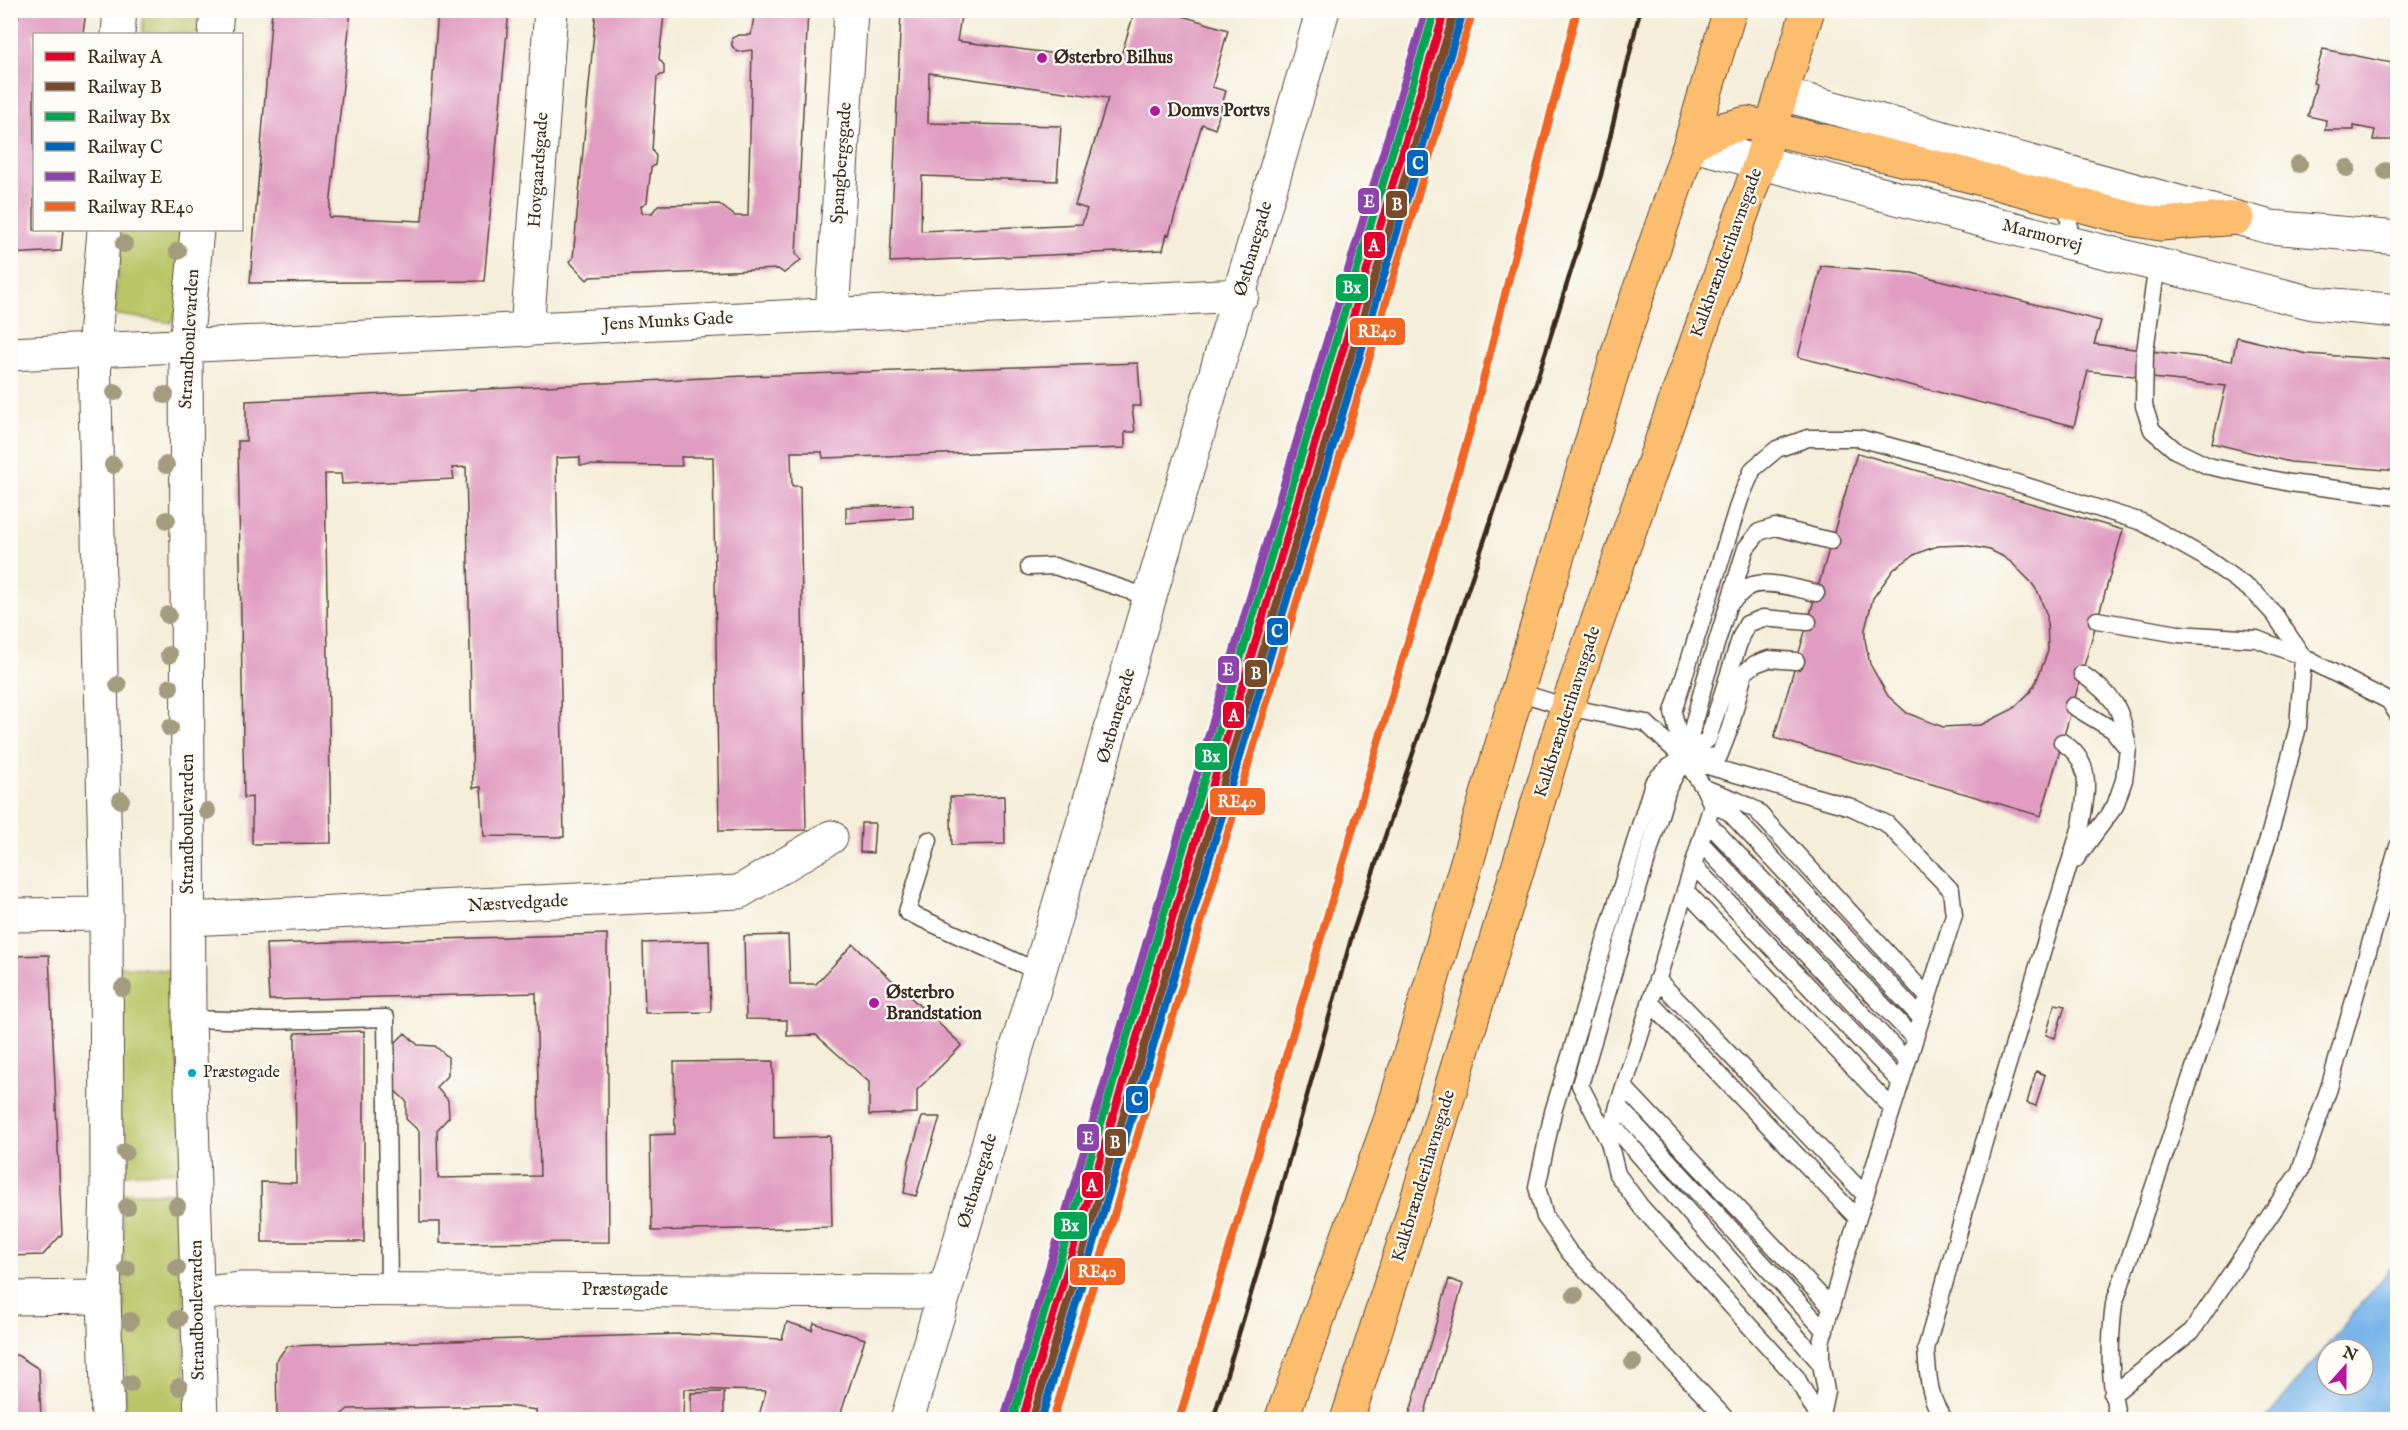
<svg xmlns="http://www.w3.org/2000/svg" width="2408" height="1430" font-family="'IM FELL English',serif">
<style>
.green{fill:#bac668;stroke:#7a7843;stroke-width:1.5}
.water{fill:#77b4ea;stroke:#596f84;stroke-width:1.5;fill-rule:evenodd}
.building{fill:#e09cc1;fill-rule:evenodd}
.lines{fill:none;stroke-linecap:round;stroke-linejoin:round}
.service-casing{stroke:#57473a;stroke-width:19}
.minor-casing{stroke:#57473a;stroke-width:35}
.tertiary-casing{stroke:#57473a;stroke-width:35}
.primary-casing{stroke:#57473a;stroke-width:35}
.service{stroke:#fff;stroke-width:16}
.minor{stroke:#fff;stroke-width:33}
.tertiary{stroke:#fff;stroke-width:33}
.primary{stroke:#fcbd6e;stroke-width:33}
.rail{stroke:#3b2a1e;stroke-width:4.5}
.rail-1-casing{stroke:#fdfcf7;stroke-width:12}
.rail-2-casing{stroke:#fdfcf7;stroke-width:12}
.rail-3-casing{stroke:#fdfcf7;stroke-width:12}
.rail-4-casing{stroke:#fdfcf7;stroke-width:12}
.rail-5-casing{stroke:#fdfcf7;stroke-width:12}
.rail-6-casing{stroke:#fdfcf7;stroke-width:12}
.rail-1{stroke:#e4002b;stroke-width:8}
.rail-2{stroke:#7a4b2a;stroke-width:8}
.rail-3{stroke:#00a651;stroke-width:8}
.rail-4{stroke:#0065bd;stroke-width:8}
.rail-5{stroke:#8e44ad;stroke-width:8}
.rail-6{stroke:#f26522;stroke-width:8}
.tree{fill:#a49c7f}
.poi-dot{fill:#b5179e;stroke:#fdfcf7;stroke-width:2}
.bus-dot{fill:#00a9ce;stroke:#fdfcf7;stroke-width:2}
.labels{text-anchor:middle;dominant-baseline:central;stroke-width:4.5;stroke-linejoin:round;paint-order:stroke}
.bus-label{font-size:16px;fill:#3b2a1e;stroke:#fdfcf7;text-anchor:start}
.poi-label{font-size:18px;font-weight:bold;fill:#3b2a1e;stroke:#fdfcf7;text-anchor:start}
.street-label{font-size:18px;fill:#3b2a1e;stroke:#fdfcf7}
.line-badge{stroke:#fdfcf7;stroke-width:2}
.badge-label{font-size:16px;text-anchor:middle;font-weight:bold;fill:#fff}
</style>
<rect width="100%" height="100%" fill="#fdfcf7"/>
<filter id="ink" filterUnits="userSpaceOnUse"><feTurbulence type="fractalNoise" baseFrequency=".0167" numOctaves="2"/><feDisplacementMap in="SourceGraphic" scale="12" xChannelSelector="R" yChannelSelector="G"/><feConvolveMatrix kernelMatrix="1 2 1 2 8 2 1 2 1" color-interpolation-filters="sRGB"/></filter>
<filter id="wash" filterUnits="userSpaceOnUse"><feTurbulence type="fractalNoise" baseFrequency=".008" numOctaves="4" result="noise"/><feDisplacementMap in="SourceGraphic" scale="24" xChannelSelector="R" yChannelSelector="G"/><feGaussianBlur stdDeviation="1.35" result="paint"/><feColorMatrix in="noise" values="0 0 0 0 0 0 0 0 0 0 0 0 0 0 0 0 0 1.4 0 .05"/><feComposite in="paint" operator="in"/></filter>
<g filter="url(#wash)">
<rect width="100%" height="100%" fill="#f5eeda"/>
<!-- green -->
<path class="green" d="M144,11H205L203,34H142Z
M122,230H186L179,306L171,323L114,314Z
M118,966L175,971L182,1171L119,1174Z
M122,1193H182L186,1419H126Z"/>
<!-- water -->
<path class="water" d="M2397,1261V1419H2266ZM2327,1349H2363V1385H2327Z"/>
<g id="blocks">
<!-- building -->
<path class="building" d="M19,10H86L83,34H34V230H63L61,251L10,254V24H17Z
M272,10H351L329,217L422,221L438,10H509L484,281L250,283Z
M596,10H663L664,15L659,59L664,65V74L657,77L652,150L656,156L655,165L651,168L647,202L641,206L642,213H652L658,205L719,204L735,216H748L752,50L737,52L732,46V38L739,35H751L754,16L719,10H808L796,254L801,260L784,273L778,269L590,277L587,280L569,261L573,258Z
M901,10H962L957,41L1119,62L1135,10H1163L1228,30L1212,87L1226,91L1215,129L1202,124L1169,235L1167,234L1163,250L890,262ZM929,73L1108,98L1075,205L1087,209L1082,224L921,231L922,176L1057,181L1061,126L928,123Z
M2323,49L2397,64V140H2373L2375,130L2354,126V130H2325L2326,120L2308,116L2316,84L2313,83Z
M1821,266L1912,273L2101,321L2094,344L2232,361L2237,337L2307,354L2397,360V471L2290,462L2212,443L2226,386L2088,371L2074,426L1798,357Z
M1138,363L1141,406H1132L1135,432H1125V448L823,458L822,452H791L792,486H800L806,830L719,831L713,457H681L682,466L580,465V457L556,458L564,837L484,836L481,787L473,788L466,467L452,468L454,479L342,484L341,474H325L331,843L252,844V797L244,798L238,441H246V401L744,376Z
M1857,453L2123,530L2041,816L1774,738ZM1964,545L1990,550L2002,556L2012,563L2031,582L2038,592L2047,616L2048,651L2036,682L2030,692L2013,709L1981,725L1943,727L1907,713L1888,696L1870,664L1865,640V629L1873,598L1894,569L1914,555L1926,550L1938,546Z
M913,505V518L846,523V507Z
M1004,796L1005,844L952,845L950,797Z
M861,823H875L873,853L860,852Z
M607,934L609,1242L440,1243V1222H420L419,1131L406,1119V1101L393,1089L392,1046L405,1033L418,1045L435,1046L448,1057V1075L436,1087L448,1100L449,1117L437,1130L438,1178L540,1176L536,993L269,1000L266,944Z
M788,935L790,984H816L853,944L962,1045L917,1090V1113L869,1115V1082L816,1035L787,1036V1020L746,1019L744,936Z
M709,941L711,1012L645,1013L643,943Z
M49,955L62,1234L43,1255L10,1256V956Z
M2055,1004L2065,1006L2055,1038L2046,1035Z
M364,1031V1242H262L261,1182L296,1183L295,1033Z
M773,1061L774,1138L830,1136L832,1227L652,1231L650,1135L675,1134L674,1062Z
M2036,1071L2045,1075L2036,1106L2027,1103Z
M922,1117H940L916,1196L904,1193L909,1160Z
M1449,1279L1463,1284L1423,1419H1408Z
M787,1322L812,1330L814,1323L865,1339L839,1419H758L766,1391L684,1389L683,1419H537L536,1410L507,1406L348,1409L342,1414V1419H277L276,1361L287,1346L682,1334L782,1339Z
M10,1355H17L39,1369L41,1419H10Z
M724,1392V1416L691,1417V1393Z"/>
</g>
</g>
<g filter="url(#ink)">
<use href="#blocks" fill-opacity="0" stroke="#57473a" stroke-width="1.5"/>
<g class="lines">
<defs>
<path id="service" d="M2069,243V196
M2157,264L2145,351L2144,406L2152,430L2175,450L2208,466L2290,483L2398,497
M1029,567L1054,566L1151,598
M1729,604C1735,599 1741,592 1748,587C1763,578 1799,589 1816,593
M2097,620L2178,634L2257,639L2303,657L2389,701L2398,715
M2082,674C2116,698 2121,707 2128,748
M1518,692L1567,707L1646,723L1684,759L1704,788L1712,805L1618,1106L1609,1142L1617,1174L1641,1207L1796,1377L1820,1420
M2073,706L2113,730L2128,749L2124,780L2115,806L2075,860
M1686,752L1705,680L1746,548L1759,532L1775,527L1831,541
M1684,759L1673,712L1740,499L1753,469L1777,449L1808,438H1859L1949,462L2142,522L2204,557L2255,593L2275,615L2303,657L2298,727L2270,833L2212,1015L2114,1304C2109,1345 2109,1379 2118,1420
M1694,762L1851,807L1887,824L1951,890L1954,915L1842,1268L1821,1342V1364L1826,1391L1820,1419
M1704,788L1736,800L1756,810L1928,997
M1712,805L1729,812L1921,1018
M1707,822L1914,1038
M929,840L907,912L1041,973
M1700,842L1907,1061
M1694,866L1900,1082
M1685,890L1892,1108
M1657,979L1865,1195
M1650,1002L1857,1218
M189,1019L268,1021L386,1018L389,1289
M1624,1087L1832,1308
M1618,1106L1825,1331
M1612,1124L1821,1364
M1609,1142L1580,1085L1668,788L1684,759L1708,739L1741,636L1747,624L1763,618L1808,622
M2112,1395L2192,1331L2300,1171L2329,1088L2398,846
M1727,1420L1569,1252L1545,1217L1537,1187L1553,1112L1653,783C1675,756 1685,759 1719,756L1730,728L1744,673L1755,664L1769,659L1796,661
M1945,1420C1928,1400 1928,1373 1926,1349L1984,1142L2081,826C2086,792 2095,763 2062,742"/>
<path id="minor" d="M1782,94L2270,227L2398,238
M1690,144L2069,243L2313,303L2398,311
M832,315L851,10
M527,330L551,10
M10,354L1242,295
M10,915L106,914
M189,919L739,892L831,837
M199,1294L242,1289L945,1292
M10,1298L104,1297
M907,1420C1046,950 1188,481 1323,10"/>
<path id="tertiary" d="M118,34L120,10
M215,34L217,10
M104,230L94,350L106,907L107,1183L104,1297L108,1420
M197,230L186,346L189,1019L201,1420"/>
<path id="primary" d="M1690,144L1722,129L1747,123L1952,171L2136,220L2161,224L2237,218
M1281,1420L1391,1118L1620,346L1690,144L1730,10
M1347,1420L1405,1239L1567,707L1760,163L1808,10"/>
</defs>
<!-- service casing -->
<use href="#service" class="service-casing"/>
<!-- minor casing -->
<use href="#minor" class="minor-casing"/>
<!-- tertiary casing -->
<use href="#tertiary" class="tertiary-casing"/>
<!-- primary casing -->
<use href="#primary" class="primary-casing"/>
<!-- service -->
<use href="#service" class="service"/>
<!-- minor -->
<use href="#minor" class="minor"/>
<!-- tertiary -->
<use href="#tertiary" class="tertiary"/>
<!-- primary -->
<use href="#primary" class="primary"/>
<!-- rail -->
<path class="rail" d="M1213,1420L1258,1270L1353,932L1519,437L1601,175L1640,10"/>
<defs>
<path id="rail-1" d="M1022,1420L1445,10"/>
<path id="rail-2" d="M1032,1420L1454,13"/>
<path id="rail-3" d="M1013,1417L1435,10"/>
<path id="rail-4" d="M1041,1420L1462,15"/>
<path id="rail-5" d="M1005,1415L1426,10"/>
<path id="rail-6" d="M1053,1420L1473,10
M1179,1420L1472,424L1577,10"/>
</defs>
<!-- rail-1 casing -->
<use href="#rail-1" class="rail-1-casing"/>
<!-- rail-2 casing -->
<use href="#rail-2" class="rail-2-casing"/>
<!-- rail-3 casing -->
<use href="#rail-3" class="rail-3-casing"/>
<!-- rail-4 casing -->
<use href="#rail-4" class="rail-4-casing"/>
<!-- rail-5 casing -->
<use href="#rail-5" class="rail-5-casing"/>
<!-- rail-6 casing -->
<use href="#rail-6" class="rail-6-casing"/>
<!-- rail-1 -->
<use href="#rail-1" class="rail-1"/>
<!-- rail-2 -->
<use href="#rail-2" class="rail-2"/>
<!-- rail-3 -->
<use href="#rail-3" class="rail-3"/>
<!-- rail-4 -->
<use href="#rail-4" class="rail-4"/>
<!-- rail-5 -->
<use href="#rail-5" class="rail-5"/>
<!-- rail-6 -->
<use href="#rail-6" class="rail-6"/>
</g>
<!-- trees -->
<g class="tree">
<circle cx="2299" cy="164" r="9"/>
<circle cx="2347" cy="168" r="9"/>
<circle cx="2386" cy="171" r="9"/>
<circle cx="124" cy="244" r="9"/>
<circle cx="178" cy="251" r="9"/>
<circle cx="115" cy="392" r="9"/>
<circle cx="165" cy="395" r="9"/>
<circle cx="113" cy="465" r="9"/>
<circle cx="166" cy="465" r="9"/>
<circle cx="167" cy="520" r="9"/>
<circle cx="168" cy="615" r="9"/>
<circle cx="169" cy="655" r="9"/>
<circle cx="118" cy="685" r="9"/>
<circle cx="170" cy="687" r="9"/>
<circle cx="170" cy="728" r="9"/>
<circle cx="121" cy="800" r="9"/>
<circle cx="207" cy="811" r="9"/>
<circle cx="123" cy="988" r="9"/>
<circle cx="125" cy="1152" r="9"/>
<circle cx="177" cy="1206" r="9"/>
<circle cx="127" cy="1207" r="9"/>
<circle cx="177" cy="1268" r="9"/>
<circle cx="127" cy="1269" r="9"/>
<circle cx="1575" cy="1295" r="9"/>
<circle cx="178" cy="1319" r="9"/>
<circle cx="130" cy="1321" r="9"/>
<circle cx="1633" cy="1362" r="9"/>
<circle cx="130" cy="1384" r="9"/>
<circle cx="179" cy="1387" r="9"/>
</g>
</g>
<!-- markers -->
<g class="poi-dot">
<circle cx="1042" cy="58" r="6"/>
<circle cx="1155" cy="111" r="6"/>
<circle cx="874" cy="1003" r="6"/>
</g>
<circle class="bus-dot" cx="192" cy="1073" r="5"/>
<g class="labels">
<!-- bus labels -->
<g class="bus-label">
<text x="203" y="1073">Præstøgade</text>
</g>
<!-- poi labels -->
<g class="poi-label">
<text x="1054" y="58">Østerbro Bilhus</text>
<text x="1167" y="111">Domvs Portvs</text>
<text x="886" y="993">Østerbro<tspan x="886" dy="21">Brandstation</tspan></text>
</g>
<!-- street labels -->
<g class="street-label">
<text transform="translate(842 163) rotate(-86)">Spangbergsgade</text>
<text transform="translate(539 170) rotate(-86)">Hovgaardsgade</text>
<text transform="translate(2042 236) rotate(15)">Marmorvej</text>
<text transform="translate(1254 249) rotate(-74)">Østbanegade</text>
<text transform="translate(1727 253) rotate(-70)">Kalkbrænderihavnsgade</text>
<text transform="translate(668 322) rotate(-3)">Jens Munks Gade</text>
<text transform="translate(190 339) rotate(-87)">Strandboulevarden</text>
<text transform="translate(1568 712) rotate(-72)">Kalkbrænderihavnsgade</text>
<text transform="translate(1117 716) rotate(-74)">Østbanegade</text>
<text transform="translate(188 824) rotate(-90)">Strandboulevarden</text>
<text transform="translate(518 904) rotate(-3)">Næstvedgade</text>
<text transform="translate(1424 1176) rotate(-73)">Kalkbrænderihavnsgade</text>
<text transform="translate(978 1181) rotate(-73)">Østbanegade</text>
<text x="625" y="1290">Præstøgade</text>
<text transform="translate(198 1310) rotate(-91)">Strandboulevarden</text>
</g>
</g>
<g class="line-badge">
<rect x="1406" y="149" width="23" height="28" rx="6" fill="#0065bd"/>
<rect x="1357" y="187" width="23" height="28" rx="6" fill="#8e44ad"/>
<rect x="1385" y="190" width="23" height="29" rx="6" fill="#7a4b2a"/>
<rect x="1363" y="231" width="23" height="28" rx="6" fill="#e4002b"/>
<rect x="1335" y="273" width="34" height="29" rx="6" fill="#00a651"/>
<rect x="1349" y="317" width="57" height="29" rx="6" fill="#f26522"/>
<rect x="1266" y="617" width="23" height="29" rx="6" fill="#0065bd"/>
<rect x="1217" y="655" width="23" height="29" rx="6" fill="#8e44ad"/>
<rect x="1244" y="659" width="24" height="29" rx="6" fill="#7a4b2a"/>
<rect x="1222" y="701" width="23" height="28" rx="6" fill="#e4002b"/>
<rect x="1194" y="742" width="34" height="29" rx="6" fill="#00a651"/>
<rect x="1209" y="787" width="57" height="29" rx="6" fill="#f26522"/>
<rect x="1125" y="1085" width="24" height="29" rx="6" fill="#0065bd"/>
<rect x="1076" y="1123" width="24" height="29" rx="6" fill="#8e44ad"/>
<rect x="1104" y="1128" width="23" height="29" rx="6" fill="#7a4b2a"/>
<rect x="1081" y="1171" width="23" height="28" rx="6" fill="#e4002b"/>
<rect x="1053" y="1211" width="35" height="29" rx="6" fill="#00a651"/>
<rect x="1069" y="1257" width="57" height="29" rx="6" fill="#f26522"/>
</g>
<g class="badge-label">
<text x="1418" y="169">C</text>
<text x="1369" y="207">E</text>
<text x="1397" y="210">B</text>
<text x="1374" y="251">A</text>
<text x="1352" y="293">Bx</text>
<text x="1377" y="337">RE40</text>
<text x="1277" y="637">C</text>
<text x="1228" y="675">E</text>
<text x="1256" y="679">B</text>
<text x="1234" y="721">A</text>
<text x="1211" y="762">Bx</text>
<text x="1237" y="807">RE40</text>
<text x="1137" y="1105">C</text>
<text x="1088" y="1144">E</text>
<text x="1115" y="1148">B</text>
<text x="1092" y="1191">A</text>
<text x="1070" y="1231">Bx</text>
<text x="1097" y="1277">RE40</text>
</g>
<!-- margin -->
<rect width="2408" height="1430" fill="none" stroke="#fdfcf7" stroke-width="36"/>
<!-- legend -->
<rect x="33" y="33" width="210" height="198" fill="#fdfcf7" stroke="#afa8a0" stroke-width="1.5"/>
<rect x="45" y="52" width="30" height="9" fill="#e4002b" stroke="#afa8a0" stroke-width="1.5"/>
<text x="87" y="63" font-size="18" fill="#3b2a1e">Railway A</text>
<rect x="45" y="82" width="30" height="9" fill="#7a4b2a" stroke="#afa8a0" stroke-width="1.5"/>
<text x="87" y="93" font-size="18" fill="#3b2a1e">Railway B</text>
<rect x="45" y="112" width="30" height="9" fill="#00a651" stroke="#afa8a0" stroke-width="1.5"/>
<text x="87" y="123" font-size="18" fill="#3b2a1e">Railway Bx</text>
<rect x="45" y="142" width="30" height="9" fill="#0065bd" stroke="#afa8a0" stroke-width="1.5"/>
<text x="87" y="153" font-size="18" fill="#3b2a1e">Railway C</text>
<rect x="45" y="172" width="30" height="9" fill="#8e44ad" stroke="#afa8a0" stroke-width="1.5"/>
<text x="87" y="183" font-size="18" fill="#3b2a1e">Railway E</text>
<rect x="45" y="202" width="30" height="9" fill="#f26522" stroke="#afa8a0" stroke-width="1.5"/>
<text x="87" y="213" font-size="18" fill="#3b2a1e">Railway RE40</text>
<!-- north arrow -->
<g transform="translate(2345 1367) rotate(21)"><circle r="28" fill="#fdfcf7" stroke="#afa8a0" stroke-width="1.5"/>
<path d="M0-4.5L10 22L0 15L-10 22Z" fill="#b5179e"/>
<text y="-9" font-size="16" font-weight="bold" text-anchor="middle" fill="#3b2a1e">N</text>
</g>
</svg>
